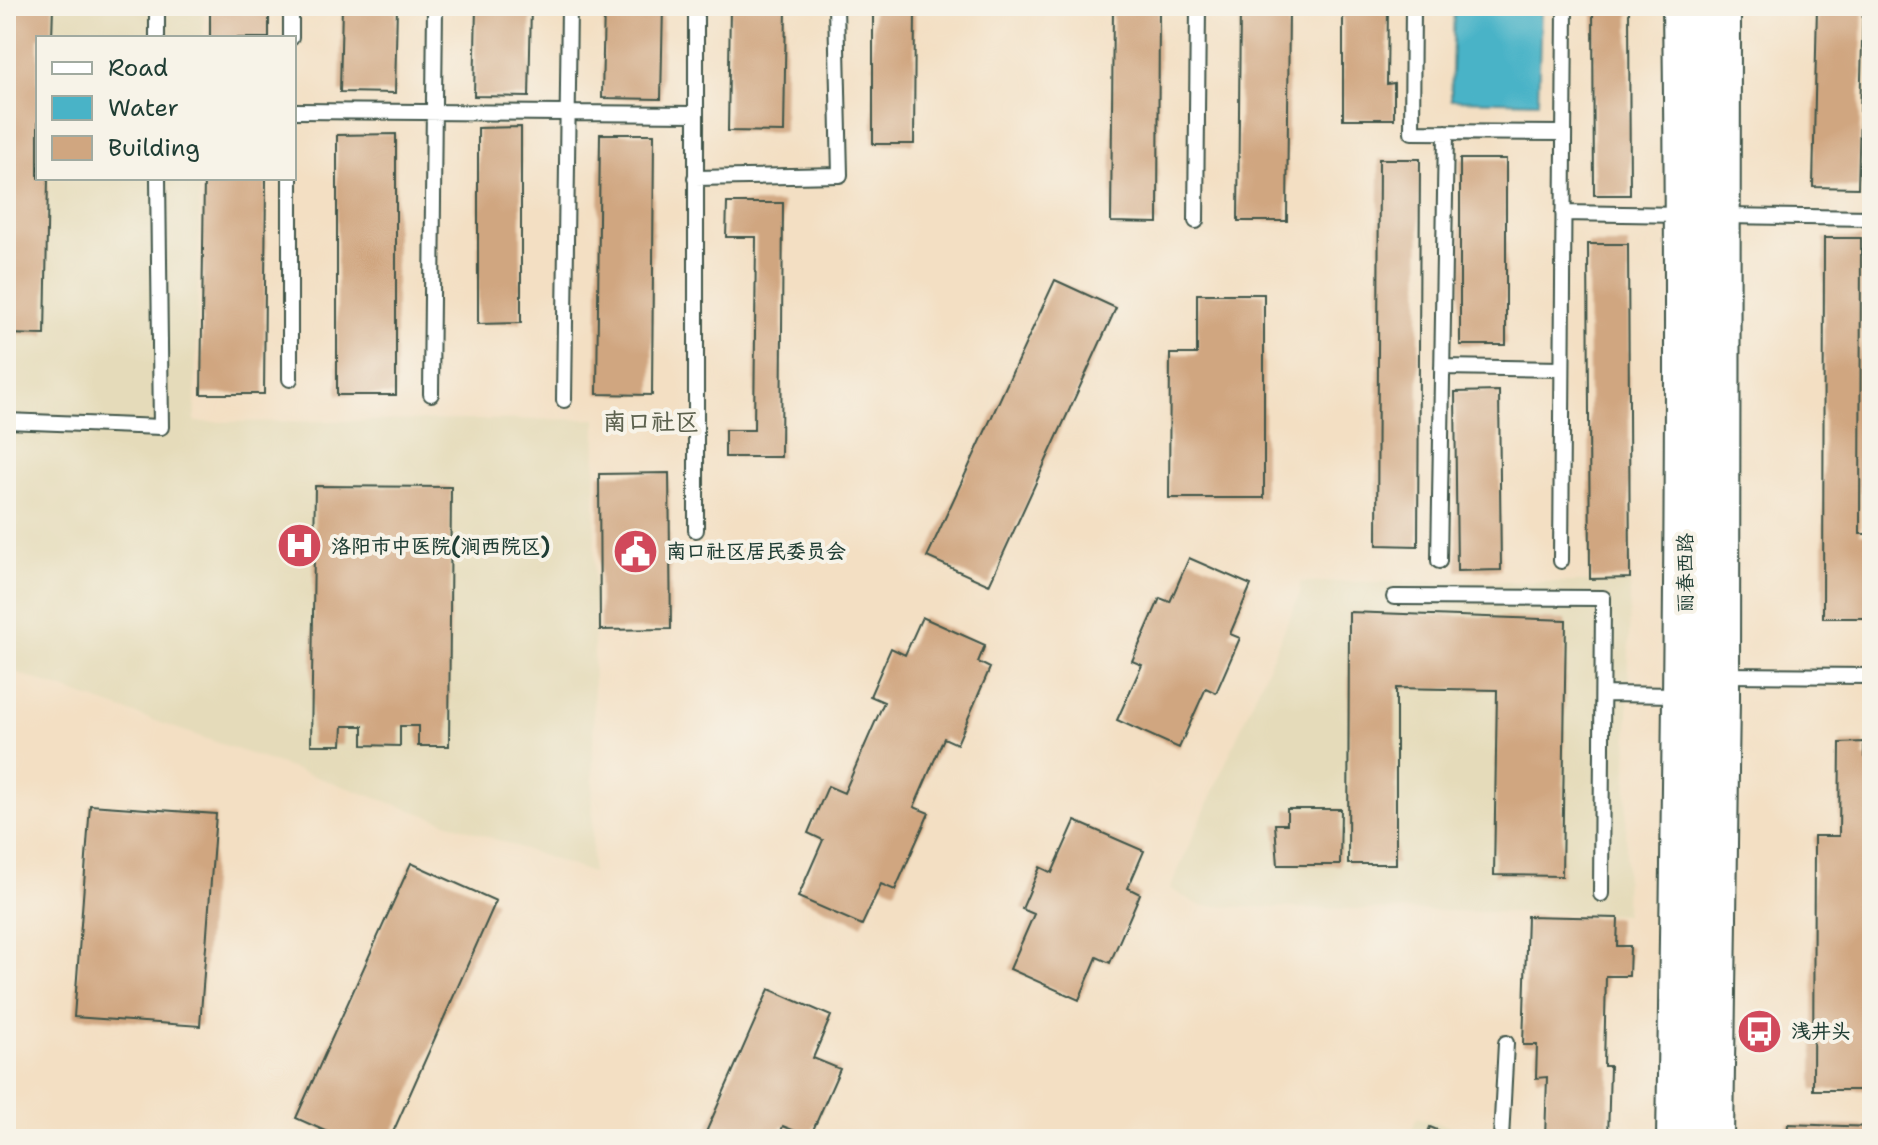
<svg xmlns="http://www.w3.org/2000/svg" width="1878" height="1145" font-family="'Shantell Sans','LXGW WenKai TC',sans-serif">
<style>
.built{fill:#e5dbba}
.water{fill:#49b3c7;stroke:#34787e;stroke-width:2}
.building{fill:#d0a680}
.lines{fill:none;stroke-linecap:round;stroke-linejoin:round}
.lane-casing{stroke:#3f5549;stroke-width:18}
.secondary-casing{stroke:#3f5549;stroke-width:46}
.lane{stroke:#fff;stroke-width:14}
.secondary{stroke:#fff;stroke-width:42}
.labels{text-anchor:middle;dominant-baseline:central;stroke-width:8;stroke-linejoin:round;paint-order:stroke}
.poi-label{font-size:20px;font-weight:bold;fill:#1f3d34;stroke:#f7f3e8;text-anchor:start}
.street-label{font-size:20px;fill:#1f3d34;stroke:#f7f3e8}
.quarter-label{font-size:24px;font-weight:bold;fill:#5d624f;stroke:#f7f3e8}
</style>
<rect width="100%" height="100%" fill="#f7f3e8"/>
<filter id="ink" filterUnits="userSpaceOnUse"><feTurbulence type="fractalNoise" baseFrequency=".0125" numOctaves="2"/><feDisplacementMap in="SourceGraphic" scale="16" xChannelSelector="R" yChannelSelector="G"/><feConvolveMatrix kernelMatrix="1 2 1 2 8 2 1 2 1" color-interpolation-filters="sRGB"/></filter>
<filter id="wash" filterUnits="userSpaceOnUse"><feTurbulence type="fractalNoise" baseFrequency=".006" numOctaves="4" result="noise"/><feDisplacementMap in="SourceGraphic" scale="32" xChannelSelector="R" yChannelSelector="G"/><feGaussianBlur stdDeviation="1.8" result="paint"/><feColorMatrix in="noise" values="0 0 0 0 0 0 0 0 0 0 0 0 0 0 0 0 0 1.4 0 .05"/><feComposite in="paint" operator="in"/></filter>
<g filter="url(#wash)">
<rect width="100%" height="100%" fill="#f3dfc3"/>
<!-- built -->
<path class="built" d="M6,6H204L203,38H38V178H200L195,422L596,419L592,873L6,669Z
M1300,582H1630L1625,915L1201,906L1170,889L1300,594Z
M1417,1117L1462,1130V1139H1408Z"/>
<!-- water -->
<path class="water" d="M1454,6H1541L1538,102L1451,100Z"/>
<g id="blocks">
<!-- building -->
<path class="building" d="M6,6H53L52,38H38V178H48L45,335L6,334Z
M210,6H269V38H210Z
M342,6H397L395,93L340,92Z
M476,6H531L529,97L474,96Z
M604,6H663L661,99L602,98Z
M730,6H786L784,132L728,131Z
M873,6H915L914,144H873Z
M1113,6H1159L1158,223L1111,222Z
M1240,6H1289L1287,221H1238Z
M1343,6H1388L1387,84L1394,83V119H1343Z
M1593,6H1629L1630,195H1594Z
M1817,6H1863L1858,188L1813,187Z
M521,127V323L478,324V128Z
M396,134V395H337V135Z
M600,134H654L652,395L597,394Z
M1379,159H1420L1418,546L1377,545Z
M1460,159H1506V345H1460Z
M204,178H266L264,394H201Z
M727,203H783L781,457H725V430H754L756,237H726Z
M1824,238H1861L1860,534H1872V618H1823Z
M1588,244H1628L1630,578L1590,579Z
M1055,280L1116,308L989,585L927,557Z
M1197,294H1264V498H1169L1170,354H1197Z
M1499,391L1501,570L1457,571L1455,392Z
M669,473L671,629L600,630L599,474Z
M315,486L451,487L449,746H418V726H400V746L363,745V726H343L342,745H311Z
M1189,558L1251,585L1230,634L1240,638L1216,693L1206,688L1179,748L1117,720L1142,665L1132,661L1160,598L1170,602Z
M1349,612L1566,620L1562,876L1494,875L1497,690L1396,688V864H1348Z
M922,617L985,645L978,662L990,668L957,744L944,738L914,807L929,813L895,890L881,884L862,925L798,897L823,840L808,833L828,786L844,793L884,702L870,696L891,648L905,655Z
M1864,742V757H1872V1090H1813L1814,836H1839L1840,743Z
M90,805L216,814L200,1026L74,1017Z
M1287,809H1341L1340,865H1278L1275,824H1287Z
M1075,821L1144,851L1128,888L1140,894L1110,963L1097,957L1079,1000L1010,969L1034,914L1022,909L1040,867L1052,873Z
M411,863L496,901L390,1139H343L296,1118Z
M1527,916L1618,918L1617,946H1630L1629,976H1606L1604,1066H1610L1608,1139H1545L1547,1077L1536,1078L1537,1045H1523Z
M769,989L831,1016L813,1058L840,1069L810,1137L783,1126L778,1139H703Z
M1788,1124L1872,1127V1139H1787Z
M1430,1127L1459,1139H1425Z"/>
</g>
</g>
<g filter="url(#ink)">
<use href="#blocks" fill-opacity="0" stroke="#3f5549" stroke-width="2"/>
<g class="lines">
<defs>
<path id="lane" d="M157,6V38
M1413,6L1412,132L1564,133
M291,38V6
M294,111L696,114
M290,178V379
M695,178L840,175L836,6
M1563,213L1683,215
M1724,216L1872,218
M1196,221L1198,6
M1442,367L1562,369
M431,394L435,6
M564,400L569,6
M6,421L161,427L158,178
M696,530V6
M1439,561L1446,132
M1561,561L1565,6
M1394,597L1603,598L1601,894
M1720,675L1872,676
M1603,694L1680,695
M1501,1139L1506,1043"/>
<path id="secondary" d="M1678,1139C1684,761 1689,384 1684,6
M1712,1139L1718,697L1719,6"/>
</defs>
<!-- lane casing -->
<use href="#lane" class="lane-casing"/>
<!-- secondary casing -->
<use href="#secondary" class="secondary-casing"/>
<!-- lane -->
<use href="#lane" class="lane"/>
<!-- secondary -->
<use href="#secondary" class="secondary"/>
</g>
</g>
<!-- icons -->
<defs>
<symbol id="hospital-disc" viewBox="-11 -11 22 22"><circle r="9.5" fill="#d1495b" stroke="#f7f3e8"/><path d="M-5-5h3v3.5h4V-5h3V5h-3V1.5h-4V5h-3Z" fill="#fff"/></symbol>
<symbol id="civic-disc" viewBox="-11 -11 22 22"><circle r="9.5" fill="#d1495b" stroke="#f7f3e8"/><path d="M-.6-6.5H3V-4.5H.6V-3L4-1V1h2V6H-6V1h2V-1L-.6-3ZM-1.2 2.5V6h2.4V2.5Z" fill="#fff"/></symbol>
<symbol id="bus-disc" viewBox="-11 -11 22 22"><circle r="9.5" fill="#d1495b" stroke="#f7f3e8"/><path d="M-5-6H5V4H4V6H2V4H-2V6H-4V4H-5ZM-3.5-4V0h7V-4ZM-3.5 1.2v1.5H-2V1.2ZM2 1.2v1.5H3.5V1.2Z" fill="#fff"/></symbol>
</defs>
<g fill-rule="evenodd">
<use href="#hospital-disc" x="274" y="520" width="51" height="51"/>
<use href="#civic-disc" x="610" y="526" width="51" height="51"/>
<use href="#bus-disc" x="1734" y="1006" width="51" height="51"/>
</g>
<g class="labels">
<!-- poi labels -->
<g class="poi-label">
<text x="331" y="546">洛阳市中医院(涧西院区)</text>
<text x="666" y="551">南口社区居民委员会</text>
<text x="1791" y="1031">浅井头</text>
</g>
<!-- street labels -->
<g class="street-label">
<text transform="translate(1685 573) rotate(-90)">丽春西路</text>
</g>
<!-- quarter labels -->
<g class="quarter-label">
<text x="651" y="422">南口社区</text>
</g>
</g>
<!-- margin -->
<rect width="1878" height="1145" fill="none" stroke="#f7f3e8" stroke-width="32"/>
<!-- legend -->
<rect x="36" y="36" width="260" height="144" fill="#f7f3e8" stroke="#a1aaa0" stroke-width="2"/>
<rect x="52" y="62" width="40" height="12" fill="#ffffff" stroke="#a1aaa0" stroke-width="2"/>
<text x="108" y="76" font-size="24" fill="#1f3d34">Road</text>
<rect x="52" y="96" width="40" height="24" fill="#49b3c7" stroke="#a1aaa0" stroke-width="2"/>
<text x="108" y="116" font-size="24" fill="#1f3d34">Water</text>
<rect x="52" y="136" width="40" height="24" fill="#d0a680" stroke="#a1aaa0" stroke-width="2"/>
<text x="108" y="156" font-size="24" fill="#1f3d34">Building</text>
</svg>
